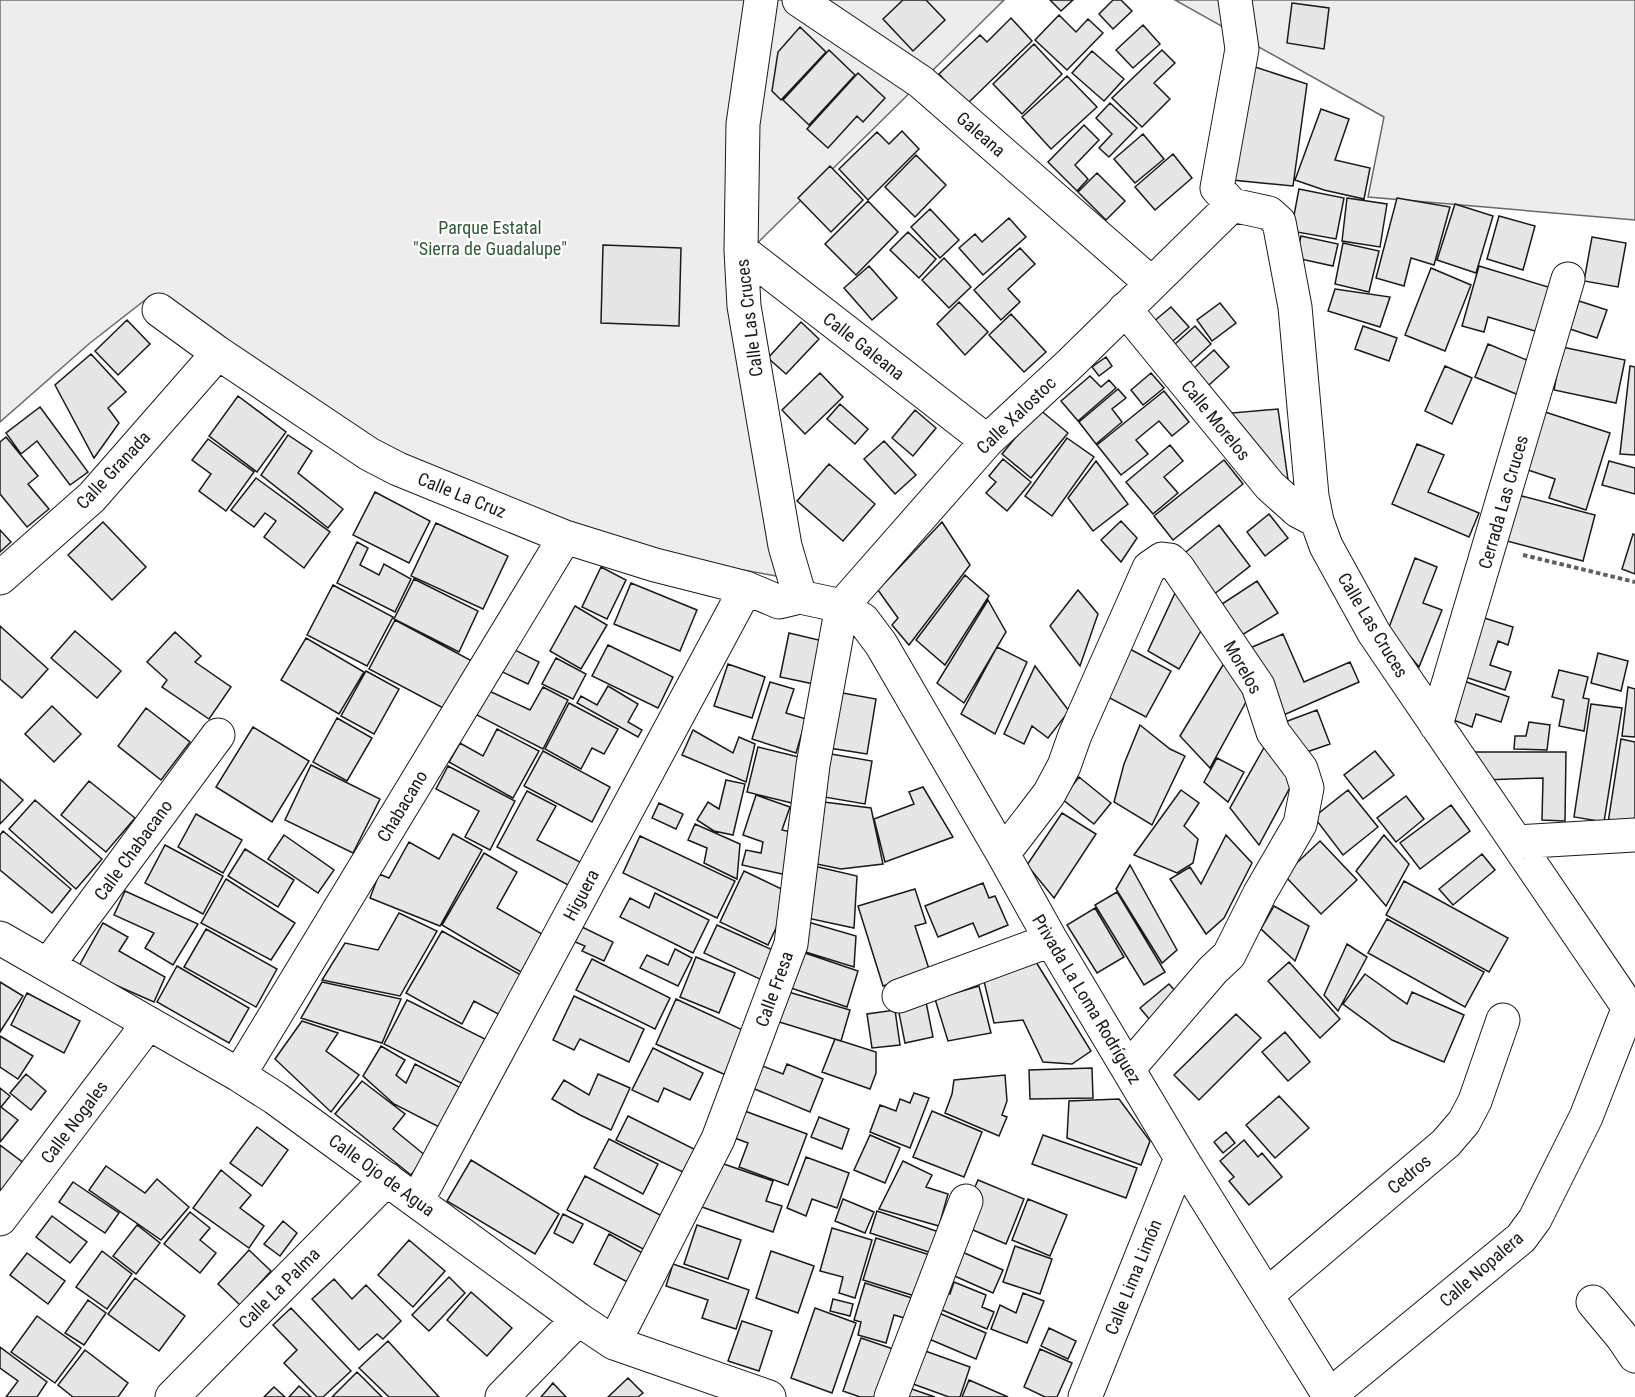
<svg xmlns="http://www.w3.org/2000/svg" width="1635" height="1397" font-family="'Roboto Condensed',sans-serif">
<style>
.built{fill:#ededed;stroke:#6a6a6a;stroke-width:1.5}
.building{fill:#e6e6e6;stroke:#1a1a1a;stroke-width:1.5}
.lines{fill:none;stroke-linecap:round;stroke-linejoin:round}
.minor-casing{stroke:#1a1a1a;stroke-width:35}
.path{stroke:#5f5f5f;stroke-width:4;stroke-dasharray:4.5 3;stroke-linecap:butt}
.minor{stroke:#fff;stroke-width:33}
.labels{text-anchor:middle;dominant-baseline:central;stroke-width:4.5;stroke-linejoin:round;paint-order:stroke}
.street-label{font-size:18px;fill:#1a1a1a;stroke:#fff}
.park-label{font-size:18px;fill:#2b5a34;stroke:#fff}
</style>
<rect width="100%" height="100%" fill="#fff"/>
<!-- built -->
<path class="built" d="M0,0H1004L726,274L782,577L636,551L395,459L149,297L90,343L0,422Z
M1175,0H1635V220L1368,197L1384,117Z"/>
<!-- building -->
<path class="building" d="M903,0H926L945,20L913,51L883,19Z
M1050,0H1073L1061,11Z
M1113,0H1121L1132,11L1113,29L1099,14Z
M1292,3L1329,8L1324,49L1287,43Z
M1059,15L1076,32L1088,19L1103,33L1067,70L1035,40Z
M1011,18L1032,41L967,104L939,74L980,35L987,42Z
M1143,25L1160,44L1133,68L1116,50Z
M800,27L826,52L781,100L772,91L778,52Z
M1034,44L1062,74L1022,114L993,84Z
M829,50L855,75L809,125L783,100Z
M1162,50L1175,63L1154,83L1170,99L1142,127L1112,98Z
M1092,51L1124,79L1104,101L1072,73Z
M1252,66L1307,84L1293,186L1232,180Z
M858,73L885,98L863,122L857,116L828,148L807,129Z
M1067,76L1097,107L1051,149L1022,117Z
M1110,103L1137,128L1109,157L1099,148L1112,134L1096,118Z
M1321,109L1349,119L1335,160L1370,168L1364,199L1324,190L1295,180Z
M1084,125L1099,140L1075,165L1088,179L1077,191L1048,162Z
M902,131L919,149L868,200L839,169L877,132L889,144Z
M1143,134L1164,159L1135,183L1114,159Z
M1173,154L1192,178L1155,210L1135,187Z
M916,155L946,185L915,217L885,187Z
M830,166L863,200L831,232L798,198Z
M1097,173L1125,201L1106,220L1078,192Z
M1299,189L1344,198L1336,239L1291,231Z
M1347,198L1387,204L1380,247L1342,241Z
M1397,198L1450,207L1434,265L1411,258L1404,286L1376,278Z
M868,201L898,232L856,275L825,244Z
M1455,204L1493,216L1476,273L1437,260Z
M930,209L959,240L940,258L911,227Z
M1499,216L1535,226L1523,270L1487,259Z
M1009,218L1026,237L983,275L959,248L975,234L982,242Z
M908,232L936,259L919,278L890,250Z
M1301,236L1338,244L1333,266L1296,258Z
M1592,237L1626,243L1618,287L1584,281Z
M1343,243L1379,251L1369,292L1335,284Z
M603,245L681,248L679,326L601,323Z
M1020,248L1035,264L1008,289L1020,302L1001,320L974,290Z
M944,258L971,287L949,308L922,280Z
M869,266L897,298L872,320L844,288Z
M1479,266L1558,290L1545,334L1488,317L1484,332L1462,326Z
M1431,268L1471,285L1445,351L1405,335Z
M1335,289L1390,297L1380,327L1328,311Z
M1579,301L1607,310L1597,338L1570,329Z
M959,302L988,332L965,355L937,324Z
M1220,303L1236,323L1212,341L1197,320Z
M1171,307L1189,327L1165,348L1147,327Z
M1011,314L1046,352L1024,372L989,335Z
M127,320L150,344L118,375L95,351Z
M801,322L819,339L786,374L768,358Z
M1195,326L1211,344L1181,371L1165,353Z
M1363,326L1397,338L1389,361L1355,349Z
M1488,344L1534,363L1521,396L1475,377Z
M1562,347L1625,360L1616,403L1554,390Z
M1214,350L1229,367L1200,393L1185,376Z
M91,354L126,392L108,408L119,423L94,458L55,385Z
M1106,357L1112,366L1099,376L1092,367Z
M1445,366L1472,378L1452,424L1425,411Z
M1630,366L1635,367V455L1620,454Z
M820,373L843,397L805,434L782,410Z
M1151,373L1164,388L1143,405L1131,390Z
M1090,376L1101,387L1109,380L1116,388L1078,421L1061,401Z
M1118,389L1126,398L1112,409L1122,422L1096,444L1079,422Z
M1164,391L1189,422L1172,436L1159,421L1136,440L1148,454L1121,475L1097,445Z
M238,396L286,432L257,472L209,436Z
M840,404L868,429L855,444L827,419Z
M40,407L88,472L70,485L37,441L21,454L6,433Z
M1039,409L1068,433L1031,478L1002,454Z
M1278,409L1290,494L1220,414Z
M915,410L936,428L913,456L892,438Z
M1542,411L1610,433L1586,510L1549,498L1555,479L1525,469Z
M288,435L312,451L298,473L343,509L328,528L261,475Z
M6,437L38,476L28,484L49,509L27,527L0,494V442Z
M1067,438L1094,457L1052,516L1025,496Z
M208,439L254,472L226,511L199,491L211,474L192,460Z
M884,441L916,475L895,494L864,459Z
M1417,444L1444,455L1428,492L1479,513L1469,537L1392,504Z
M1170,445L1183,461L1164,477L1178,493L1153,514L1126,482Z
M1003,459L1031,482L1007,511L986,493L996,482L989,476Z
M1224,460L1243,484L1173,540L1154,516Z
M1096,461L1128,504L1093,531L1068,498Z
M1609,461L1635,468V494L1602,485Z
M829,464L875,504L843,541L797,501Z
M256,478L330,532L304,568L264,537L276,521L265,513L254,527L231,510Z
M375,492L430,521L409,563L353,535Z
M1514,494L1595,515L1583,561L1503,540Z
M1269,514L1288,538L1265,556L1247,532Z
M1121,521L1137,538L1121,562L1101,540Z
M103,522L146,567L112,600L68,555Z
M942,522L970,565L909,645L892,625L898,618L878,590Z
M436,523L508,556L483,609L411,576Z
M1219,525L1250,566L1213,595L1181,556Z
M0,530L11,542L0,552Z
M1633,534L1635,535V574L1622,569Z
M357,542L368,548L360,565L379,575L384,564L411,579L395,612L337,583Z
M1415,558L1437,567L1423,603L1442,610L1419,667L1388,630Z
M601,567L626,580L607,619L582,607Z
M965,575L989,596L945,665L916,640Z
M414,579L478,611L459,652L394,619Z
M1257,581L1278,613L1242,635L1222,604Z
M631,583L697,610L680,651L614,624Z
M333,585L393,617L367,666L307,635Z
M1078,590L1098,614L1080,666L1050,626Z
M1176,591L1202,629L1179,669L1148,651Z
M988,600L1006,632L964,703L937,683Z
M575,606L607,625L581,669L550,651Z
M1481,617L1513,627L1508,645L1498,641L1490,665L1511,672L1505,690L1462,676Z
M395,620L472,661L447,710L369,669Z
M0,626L48,669L22,698L0,679Z
M75,631L121,671L97,698L51,658Z
M175,632L201,656L195,662L231,687L209,719L162,687L167,680L147,662Z
M789,633L823,641L814,684L780,677Z
M1283,634L1304,682L1350,662L1359,682L1279,717L1250,648Z
M306,638L364,672L339,714L281,680Z
M503,644L539,662L528,684L492,667Z
M608,645L673,677L658,708L592,676Z
M997,647L1027,662L995,734L961,714Z
M1128,648L1171,671L1146,717L1104,695Z
M1232,650L1253,689L1210,768L1180,736Z
M1598,653L1628,661L1621,691L1591,683Z
M556,658L586,674L573,699L542,684Z
M728,664L765,677L752,718L714,706Z
M1035,666L1069,711L1048,738L1032,726L1024,744L1004,734Z
M1559,670L1588,677L1583,698L1589,699L1584,731L1559,726L1564,700L1552,697Z
M366,671L399,689L374,734L341,716Z
M1461,680L1509,697L1501,722L1476,714L1472,727L1448,718Z
M770,682L794,689L786,713L806,719L796,753L752,739Z
M608,686L638,704L628,722L642,730L638,737L577,703L581,696L597,705Z
M543,687L568,700L543,749L475,714L487,690L530,710Z
M1628,687L1635,689V737L1622,736Z
M837,692L876,699L867,754L829,748Z
M569,703L618,729L604,754L592,748L581,769L545,749Z
M1591,704L1622,708L1604,822L1574,817Z
M52,706L81,734L54,762L25,734Z
M146,708L190,742L161,780L118,746Z
M1317,710L1330,744L1298,755L1285,722Z
M337,718L372,738L347,781L313,762Z
M1529,722L1550,725L1547,750L1514,749L1515,736H1526Z
M1140,725L1170,749L1185,756L1152,825L1114,802L1124,764Z
M253,727L309,761L272,822L216,787Z
M497,729L539,751L513,798L449,762L460,743L483,756Z
M693,730L733,753L739,737L755,744L746,782L682,755Z
M1621,739L1635,742V823H1608Z
M1266,744L1294,780L1259,845L1230,808Z
M758,747L807,759L796,804L747,792Z
M543,751L610,787L592,822L524,786Z
M1375,751L1394,775L1363,799L1344,775Z
M1470,752H1566L1565,821L1542,820L1543,778L1482,780Z
M831,754L872,761L865,804L824,797Z
M1217,758L1244,772L1228,802L1204,782Z
M311,765L380,799L353,853L285,820Z
M448,766L515,801L490,850L465,837L479,811L436,789Z
M1079,777L1111,803L1094,824L1062,799Z
M0,779L23,800L0,824Z
M726,780L745,784L733,835L714,831L697,820L708,802L719,809Z
M89,781L135,818L106,852L61,815Z
M923,787L953,837L885,862L874,819L914,804L909,792Z
M1181,790L1199,803L1184,826L1198,839L1193,863L1177,873L1134,855Z
M1348,790L1378,827L1343,855L1314,817Z
M527,791L556,806L537,840L582,863L570,886L497,847Z
M756,795L790,807L782,830L800,834L791,876L742,865L746,850L761,853L763,842L743,835Z
M1406,796L1424,819L1396,842L1377,818Z
M35,800L102,859L76,889L9,829Z
M816,801L871,808L883,864L841,869L807,862Z
M659,803L683,814L676,829L652,818Z
M1451,805L1470,831L1420,869L1400,843Z
M1062,813L1096,834L1054,898L1027,865Z
M196,814L242,840L223,873L178,847Z
M695,824L740,844L737,879L704,863L707,848L688,840Z
M3,831L71,889L52,913L0,870V835Z
M453,834L482,850L440,926L370,898L379,874L389,878L409,842L439,859Z
M284,835L334,870L318,893L268,859Z
M1226,835L1252,863L1224,918L1206,934L1170,879L1190,867L1201,884Z
M1384,835L1409,864L1386,906L1356,871Z
M640,836L735,881L717,918L623,873Z
M1320,841L1357,880L1321,914L1284,875Z
M165,845L223,876L203,914L145,883Z
M245,849L294,880L278,907L228,876Z
M484,853L517,872L497,908L542,934L521,972L442,925Z
M1482,854L1495,870L1453,905L1439,889Z
M1130,865L1177,950L1162,963L1116,889Z
M814,866L857,876L854,928L807,918Z
M744,871L792,894L768,945L720,922Z
M226,879L295,923L271,960L201,923Z
M1404,881L1508,938L1489,972L1386,915Z
M983,883L989,898L995,896L1008,925L979,937L973,923L938,937L925,906Z
M915,889L926,923L915,926L930,972L883,986L858,906Z
M125,891L198,924L173,965L145,948L154,933L114,915Z
M1117,892L1165,972L1144,985L1095,905Z
M655,893L709,920L693,953L620,917L630,898L649,908Z
M1274,906L1309,926L1295,961L1261,929Z
M1095,908L1124,957L1097,973L1067,925Z
M399,913L437,931L400,996L322,980L345,943L378,950Z
M1387,919L1484,972L1465,1007L1368,953Z
M808,922L856,936L854,967L799,950Z
M103,923L128,937L119,951L165,977L154,1002L104,980L79,966Z
M717,925L777,952L764,981L704,953Z
M580,926L613,942L604,961L582,951L585,946L573,941Z
M206,929L277,969L256,1007L184,967Z
M442,931L521,975L500,1015L474,1001L462,1024L406,993Z
M1347,944L1367,957L1338,1011L1324,995Z
M675,949L692,958L678,986L640,968L647,955L668,965Z
M802,952L858,971L847,1007L791,988Z
M696,957L735,973L719,1013L680,997Z
M592,959L670,998L655,1029L576,990Z
M1036,962L1091,1051L1072,1064L1043,1062L1023,1020L994,1023L984,981Z
M1289,962L1340,1019L1320,1038L1268,981Z
M177,966L249,1008L229,1043L157,1002Z
M1365,974L1407,1004L1412,992L1464,1015L1444,1062L1392,1040L1343,1004Z
M0,982L23,996L0,1032Z
M322,982L401,999L382,1043L301,1018Z
M1169,984L1184,1001L1155,1026L1140,1008Z
M979,986L991,1033L948,1041L935,999Z
M785,991L850,1010L841,1041L776,1021Z
M27,993L80,1021L64,1053L11,1025Z
M574,996L644,1029L629,1062L580,1039L574,1050L553,1040Z
M676,999L747,1032L728,1076L656,1044Z
M407,1000L489,1041L467,1086L384,1044Z
M926,1002L933,1037L905,1043L898,1008Z
M895,1010L900,1045L872,1048L867,1014Z
M1236,1014L1261,1038L1199,1100L1174,1075Z
M302,1021L338,1033L326,1051L359,1075L331,1112L275,1059Z
M1285,1032L1310,1062L1288,1081L1262,1052Z
M0,1036L33,1056L18,1079L0,1067Z
M835,1039L876,1052V1073L870,1089L822,1072Z
M381,1046L405,1060L396,1075L406,1083L415,1064L461,1088L441,1128L394,1104L363,1076Z
M653,1048L703,1073L690,1100L664,1088L658,1102L632,1090Z
M787,1064L823,1079L810,1112L750,1087L760,1065L783,1074Z
M1092,1068L1093,1098L1030,1099L1029,1070Z
M26,1074L46,1091L31,1110L10,1093Z
M598,1074L630,1088L611,1130L580,1115L552,1099L564,1080L589,1095Z
M1005,1075L1007,1101L1002,1115L1007,1117L999,1136L945,1113L952,1094L954,1080Z
M362,1081L405,1114L393,1129L426,1156L411,1175L335,1114Z
M0,1088L10,1096L1,1107L18,1120L0,1142Z
M914,1093L929,1098L910,1148L870,1132L880,1105L896,1111L900,1099L910,1103Z
M1279,1096L1309,1128L1275,1158L1246,1125Z
M1119,1099L1150,1141L1141,1165L1067,1138L1069,1101Z
M742,1110L807,1134L788,1185L739,1167L748,1143L732,1137Z
M932,1111L982,1132L964,1177L913,1157Z
M628,1116L698,1151L687,1174L616,1140Z
M819,1117L849,1129L842,1149L811,1137Z
M257,1127L288,1150L262,1186L230,1163Z
M1226,1132L1235,1143L1223,1153L1214,1142Z
M870,1135L900,1148L885,1183L854,1170Z
M1043,1135L1137,1168L1126,1198L1032,1164Z
M609,1139L658,1164L643,1194L594,1168Z
M1244,1140L1258,1157L1262,1153L1282,1177L1249,1205L1229,1181L1234,1177L1220,1161Z
M0,1145L25,1164L4,1192L0,1189Z
M806,1157L849,1173L837,1208L812,1199L806,1216L787,1208Z
M471,1160L559,1214L535,1254L447,1201Z
M903,1161L932,1175L926,1187L948,1194L939,1226L879,1209Z
M718,1162L773,1181L766,1201L782,1206L773,1232L702,1207Z
M106,1166L145,1193L157,1179L189,1207L161,1240L89,1190Z
M221,1170L251,1195L240,1208L264,1226L249,1248L193,1208Z
M585,1176L666,1218L649,1252L567,1210Z
M978,1180L1024,1199L1006,1244L959,1224Z
M73,1182L119,1213L105,1233L59,1202Z
M843,1199L874,1212L865,1233L835,1221Z
M1028,1199L1067,1215L1050,1256L1012,1240Z
M877,1211L939,1232L932,1253L870,1233Z
M190,1212L210,1228L200,1240L216,1253L200,1273L164,1244Z
M563,1214L583,1224L573,1243L554,1233Z
M52,1216L87,1242L70,1263L36,1237Z
M283,1221L297,1233L280,1256L264,1244Z
M137,1225L160,1243L136,1274L113,1256Z
M697,1225L741,1240L728,1279L684,1264Z
M832,1228L872,1240L855,1298L839,1293L843,1277L820,1271Z
M609,1234L646,1255L631,1284L594,1264Z
M876,1238L930,1255L918,1297L863,1280Z
M409,1240L445,1271L413,1307L378,1275Z
M1015,1246L1052,1259L1040,1294L1003,1282Z
M249,1250L271,1271L240,1305L218,1284Z
M102,1251L132,1274L107,1309L76,1287Z
M771,1251L814,1266L798,1313L756,1298Z
M960,1251L1003,1270L993,1293L950,1274Z
M27,1253L65,1281L48,1304L10,1275Z
M673,1264L749,1290L736,1329L702,1318L708,1300L666,1286Z
M449,1277L465,1293L429,1331L412,1315Z
M135,1278L185,1316L159,1351L108,1314Z
M334,1279L352,1299L366,1285L401,1321L383,1339L377,1334L359,1350L312,1299Z
M954,1282L986,1295L982,1307L994,1312L987,1329L935,1307L942,1290L950,1294Z
M865,1283L915,1299L908,1319L894,1315L886,1343L858,1335L861,1322L854,1320Z
M471,1292L512,1328L487,1356L447,1320Z
M1023,1293L1044,1301L1027,1343L991,1329L1000,1305L1016,1313Z
M833,1299L853,1304L850,1316L830,1311Z
M88,1300L106,1313L84,1345L65,1333Z
M291,1308L351,1371L323,1397H317L284,1363L297,1350L273,1325Z
M815,1308L856,1323L832,1393L791,1378Z
M932,1310L986,1333L976,1359L922,1336Z
M37,1316L81,1348L55,1383L11,1352Z
M742,1321L772,1331L759,1371L728,1361Z
M1049,1328L1076,1341L1068,1359L1041,1346Z
M861,1338L899,1351L883,1397H860L843,1391Z
M388,1341L439,1397H389L359,1368Z
M0,1347L47,1382L37,1397H6L18,1381L0,1368Z
M914,1347L970,1367L960,1397H949L902,1380Z
M1040,1349L1072,1363L1057,1397H1045L1024,1387Z
M85,1350L128,1383L118,1397H73L58,1385Z
M357,1372L382,1397H332Z
M628,1378L643,1393L638,1397H608Z
M969,1380L1008,1397H962Z
M553,1383L566,1397H541Z
M900,1385L935,1397H896Z
M299,1386L311,1397H289Z
M274,1387L285,1397H264Z"/>
<g class="lines">
<defs>
<path id="minor" d="M761,0L743,124L741,250L744,306L785,546L800,597
M799,0L921,82L1151,283
M1232,205L1269,213L1279,222L1295,307L1312,496L1317,521L1326,546L1374,633L1635,1017
M1232,205L1217,188L1242,49L1235,0
M741,250L987,441
M1125,309L1270,486L1298,511L1317,521
M159,310L218,353L369,454L398,469L565,537L655,565L746,588L779,602L800,597
M0,578L92,497L218,353
M800,597L842,606L863,620L881,644L1003,854L1051,940L1181,1158L1330,1397
M842,606L987,441L1071,363L1232,205
M1436,725L1568,279
M1517,842L1635,835
M1003,854L1049,794L1064,766L1075,735L1149,568L1162,559L1170,560L1178,568L1258,686L1273,732L1301,769L1307,788L1300,824L1260,893L1229,955L1213,970L1128,1069
M0,938L239,1075L275,1098L578,1319L614,1343L769,1397
M48,965L218,735
M899,996L1051,940
M239,1075L565,537
M417,1201L746,588
M0,1219L148,1024
M1268,1294L1446,1143L1464,1122L1475,1101L1503,1020
M1593,1302L1623,1338L1635,1356
M614,1343L718,1139L791,944L813,765L842,606
M1329,1396L1521,1238L1535,1219L1586,1117L1629,1007
M172,1397L387,1179
M502,1397L578,1319
M891,1397L966,1201
M1085,1397L1181,1158"/>
</defs>
<!-- minor casing -->
<use href="#minor" class="minor-casing"/>
<!-- path -->
<path class="path" d="M1523,555L1635,582"/>
<!-- minor -->
<use href="#minor" class="minor"/>
</g>
<g class="labels">
<!-- street labels -->
<g class="street-label">
<text transform="translate(981 134) rotate(41)">Galeana</text>
<text transform="translate(749 318) rotate(-97)">Calle Las Cruces</text>
<text transform="translate(864 346) rotate(38)">Calle Galeana</text>
<text transform="translate(1016 415) rotate(-44)">Calle Xalostoc</text>
<text transform="translate(1216 420) rotate(51)">Calle Morelos</text>
<text transform="translate(113 470) rotate(-47)">Calle Granada</text>
<text transform="translate(462 495) rotate(22)">Calle La Cruz</text>
<text transform="translate(1503 502) rotate(-74)">Cerrada Las Cruces</text>
<text transform="translate(1373 625) rotate(59)">Calle Las Cruces</text>
<text transform="translate(1243 667) rotate(60)">Morelos</text>
<text transform="translate(402 806) rotate(-59)">Chabacano</text>
<text transform="translate(133 850) rotate(-54)">Calle Chabacano</text>
<text transform="translate(581 895) rotate(-62)">Higuera</text>
<text transform="translate(774 989) rotate(-70)">Calle Fresa</text>
<text transform="translate(1087 999) rotate(59)">Privada La Loma Rodríguez</text>
<text transform="translate(74 1122) rotate(-53)">Calle Nogales</text>
<text transform="translate(1409 1174) rotate(-40)">Cedros</text>
<text transform="translate(382 1175) rotate(36)">Calle Ojo de Agua</text>
<text transform="translate(1481 1269) rotate(-41)">Calle Nopalera</text>
<text transform="translate(1133 1277) rotate(-68)">Calle Lima Limón</text>
<text transform="translate(279 1288) rotate(-45)">Calle La Palma</text>
</g>
<!-- park labels -->
<g class="park-label">
<text x="490" y="227">Parque Estatal<tspan x="490" dy="21">"Sierra de Guadalupe"</tspan></text>
</g>
</g>
</svg>
